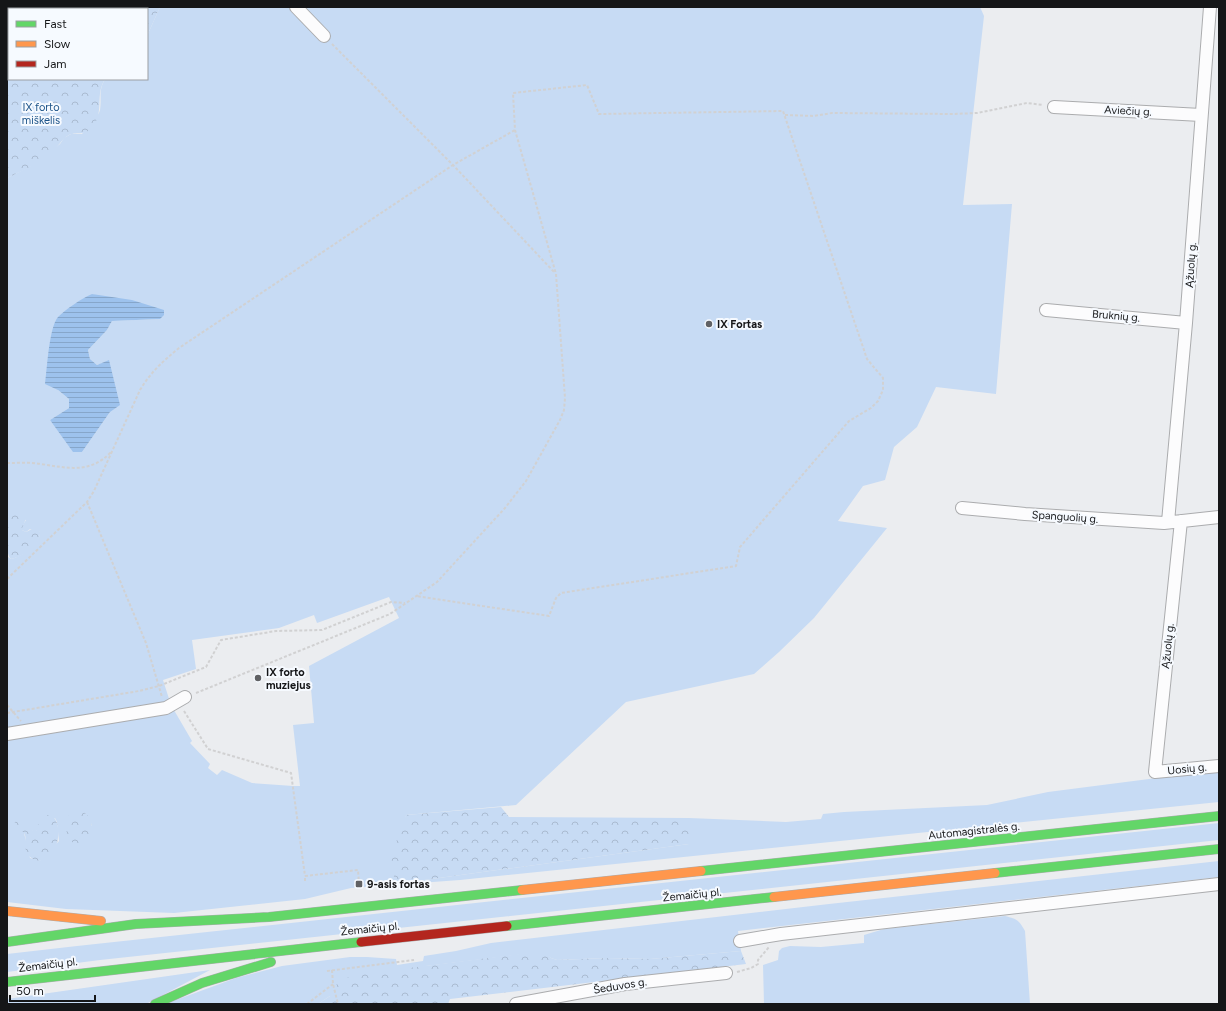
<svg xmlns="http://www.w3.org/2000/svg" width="1226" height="1011" font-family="Figtree,sans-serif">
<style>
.grass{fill:#c7dbf4;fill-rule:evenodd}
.forest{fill:url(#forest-crowns)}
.water{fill:url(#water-rules)}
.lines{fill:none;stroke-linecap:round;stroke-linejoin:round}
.street-casing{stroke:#abacae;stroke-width:14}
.fast-casing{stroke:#abacae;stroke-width:10}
.slow-casing{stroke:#abacae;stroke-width:10}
.jam-casing{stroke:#abacae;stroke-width:10}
.path{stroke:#d1d1d2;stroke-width:2;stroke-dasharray:3 2;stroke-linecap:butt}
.street{stroke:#fcfcfd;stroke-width:12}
.fast{stroke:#63d668;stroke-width:9}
.slow{stroke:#ff974d;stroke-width:9}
.jam{stroke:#b3261e;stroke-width:9}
.poi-dot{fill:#606164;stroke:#f6faff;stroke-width:1.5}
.labels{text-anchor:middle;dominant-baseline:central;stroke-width:4;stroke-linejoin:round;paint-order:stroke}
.park-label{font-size:11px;fill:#1b5288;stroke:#f6faff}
.street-label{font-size:11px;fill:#151618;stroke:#f6faff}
.poi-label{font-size:11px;font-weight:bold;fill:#151618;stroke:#f6faff;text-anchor:start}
</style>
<defs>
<pattern id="forest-crowns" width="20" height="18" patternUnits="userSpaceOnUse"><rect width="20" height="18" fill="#c7dbf4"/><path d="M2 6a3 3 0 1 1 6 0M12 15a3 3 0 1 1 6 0" fill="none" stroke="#aabbd0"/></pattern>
<pattern id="water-rules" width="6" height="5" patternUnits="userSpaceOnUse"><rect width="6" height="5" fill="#9dc2ed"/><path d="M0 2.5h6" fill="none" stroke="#86a6ca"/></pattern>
</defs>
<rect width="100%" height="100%" fill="#ebedf0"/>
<!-- grass -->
<path class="grass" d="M160,7H980L984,16L963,205L1012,204L996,394L936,387L917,427L894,447L885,480L863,486L838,521L887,528L814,618L779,652L754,674L626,702L516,805L406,815L395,884L689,844V818L786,822L821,819L823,814L844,812L987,805L1048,792L1219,770V802L460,880L351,888L305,899L174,913L66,909L7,902V552L8,557L11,559C22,557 41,543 40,532L30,529L26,532L22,530L21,528L26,520L8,516L7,525V178L31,166L60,144L64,138L71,134H82C87,128 99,116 100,110C102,97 98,91 105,79H147V36ZM92,294L160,319L112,321L107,330L88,350L90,359L97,365L109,361L110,412L82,452L50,420L69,408V399L58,390ZM389,597L399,618L309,666L314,723L293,725L300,786H293L252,783L222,770L217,775L208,768L210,764L190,743L192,741L171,705L163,680L196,669L192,640L279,628L314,615L317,623ZM85,813L92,825L74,842L71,840ZM55,818L57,822L59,841L41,861L30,858L24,833L32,830L34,832L36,831L38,829Z
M1219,823V840L100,960L7,972V954L77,946Z
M1219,861V877L738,931L741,951L650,959L606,958L557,960L551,958L542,952L426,966L330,996L318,1004H165L236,978L282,966L350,957H367L396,959L397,965L423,961L424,956L456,951L491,943L829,904Z
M1005,916C1017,919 1019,920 1025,931L1030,1004H764L763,965L778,960L779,951L782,948L790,946L821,947L864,943V935L884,929Z
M210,970L146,1004H7V999Z"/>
<!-- forest -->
<path class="forest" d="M7,7H160L147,36V9H9V79H105C95,95 104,110 94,125C86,137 78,131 69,135C61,139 57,149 50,154C38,165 21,171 7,178Z
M11,510C18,510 28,513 25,521C24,525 22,526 22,530L26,532C33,529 34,526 40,532C41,545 23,557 11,559C4,554 5,516 11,510Z
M501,807L509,817L689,818V844L395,884L391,856L406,815Z
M75,809C96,812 98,838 76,845L66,837L68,818L70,812Z
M45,815C48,815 51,815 53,817C64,826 57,860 42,861C32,861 25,855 25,844C25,842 26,838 25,835C24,829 3,826 23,817C30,819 31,823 32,830L36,831L39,821Z
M543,951L551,958L557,960L606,958L650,959L741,951L746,964L450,999L448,1004H318L330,996C332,984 343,980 353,975Z"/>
<!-- water -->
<path class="water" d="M92,294L132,300L164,310V315L160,319L112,321L107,330L88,350L90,359L97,365L109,360L120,405L110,412L82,452H73L50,420L69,408V399L58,390L45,384C47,370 49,327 58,317C66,309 81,299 92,294Z"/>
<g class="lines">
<defs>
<path id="street" d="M296,7L324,36
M1054,107L1201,115
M1046,310L1186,323
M962,508L1025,514L1164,523L1219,517
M1181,521L1155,772L1219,766
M1168,522L1186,323L1210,7
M7,734L166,708L185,697
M740,941L781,934L1219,884
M516,1004L625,984L726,973"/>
<path id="fast" d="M701,871L1219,816
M995,873L1219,849
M507,926L774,897
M7,942L136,924L269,917L522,890
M7,982L361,942
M155,1004L202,983L271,962"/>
<path id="slow" d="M522,890L701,871
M774,897L995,873
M7,911L101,921"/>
<path id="jam" d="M361,942L507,926"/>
</defs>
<!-- street casing -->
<use href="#street" class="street-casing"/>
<!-- fast casing -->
<use href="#fast" class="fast-casing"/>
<!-- slow casing -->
<use href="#slow" class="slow-casing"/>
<!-- jam casing -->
<use href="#jam" class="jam-casing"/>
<!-- path -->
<path class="path" d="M332,44L453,165L555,273
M785,115L814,116L832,113L953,114L977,113L1027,103L1043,105
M7,463C18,463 30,462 41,464C68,468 90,474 111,452
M87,502L146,643L162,697
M7,579L87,502L94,491L140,390C150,373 163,361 179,348L453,165L515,130
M196,693L390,614L437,582L505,508L526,481L560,420L564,410L565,398L556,274L515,130L513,93L587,85L599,114L783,111L867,359L883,378V390L878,401L871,408L849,421L740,547L736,566L561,593L556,598L549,616L416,596
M7,705L21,721
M184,711L208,749L291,773L305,876
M7,713L139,691L159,686L206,667L221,640L276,631L322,630L391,602L405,603
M305,881V876L358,870L359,884
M332,970L333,984L338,1004
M327,971L414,960
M737,972L751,968L758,964V960L769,947
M307,1004L333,984"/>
<!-- street -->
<use href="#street" class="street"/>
<!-- fast -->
<use href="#fast" class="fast"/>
<!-- slow -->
<use href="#slow" class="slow"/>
<!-- jam -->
<use href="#jam" class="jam"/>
</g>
<!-- markers -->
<g class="poi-dot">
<circle cx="709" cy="324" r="4"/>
<circle cx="258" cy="678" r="4"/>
<rect x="355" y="880" width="8" height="8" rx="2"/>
</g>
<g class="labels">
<!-- park labels -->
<g class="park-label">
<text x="41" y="107">IX forto<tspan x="41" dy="13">miškelis</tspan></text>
</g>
<!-- street labels -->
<g class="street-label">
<text transform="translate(1128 111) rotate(3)">Aviečių g.</text>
<text transform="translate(1191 265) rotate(-86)">Ąžuolų g.</text>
<text transform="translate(1116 316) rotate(5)">Bruknių g.</text>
<text transform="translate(1065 517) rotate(4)">Spanguolių g.</text>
<text transform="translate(1168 646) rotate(-84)">Ąžuolų g.</text>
<text transform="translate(1187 769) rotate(-6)">Uosių g.</text>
<text transform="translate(974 831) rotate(-6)">Automagistralės g.</text>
<text transform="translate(692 895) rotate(-6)">Žemaičių pl.</text>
<text transform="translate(370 929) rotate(-6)">Žemaičių pl.</text>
<text transform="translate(48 965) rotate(-7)">Žemaičių pl.</text>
<text transform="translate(620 986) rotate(-9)">Šeduvos g.</text>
</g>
<!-- poi labels -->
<g class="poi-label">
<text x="717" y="324">IX Fortas</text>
<text x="266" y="672">IX forto<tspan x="266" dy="13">muziejus</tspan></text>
<text x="367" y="884">9-asis fortas</text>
</g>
</g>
<!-- border -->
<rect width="1226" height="1011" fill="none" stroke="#151618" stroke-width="16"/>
<!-- legend -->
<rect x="8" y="8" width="140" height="72" fill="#f6faff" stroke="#9c9fa3"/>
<rect x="16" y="21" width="20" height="6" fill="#63d668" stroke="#9c9fa3"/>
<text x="44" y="28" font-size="12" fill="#151618">Fast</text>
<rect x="16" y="41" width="20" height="6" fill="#ff974d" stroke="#9c9fa3"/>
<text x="44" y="48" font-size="12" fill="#151618">Slow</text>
<rect x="16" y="61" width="20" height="6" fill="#b3261e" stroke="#9c9fa3"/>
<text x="44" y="68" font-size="12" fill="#151618">Jam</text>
<!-- scale -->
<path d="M10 995v6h85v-6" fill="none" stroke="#151618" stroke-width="2"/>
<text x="16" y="995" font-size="12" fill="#151618" stroke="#f6faff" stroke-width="3" paint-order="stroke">50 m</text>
</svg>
